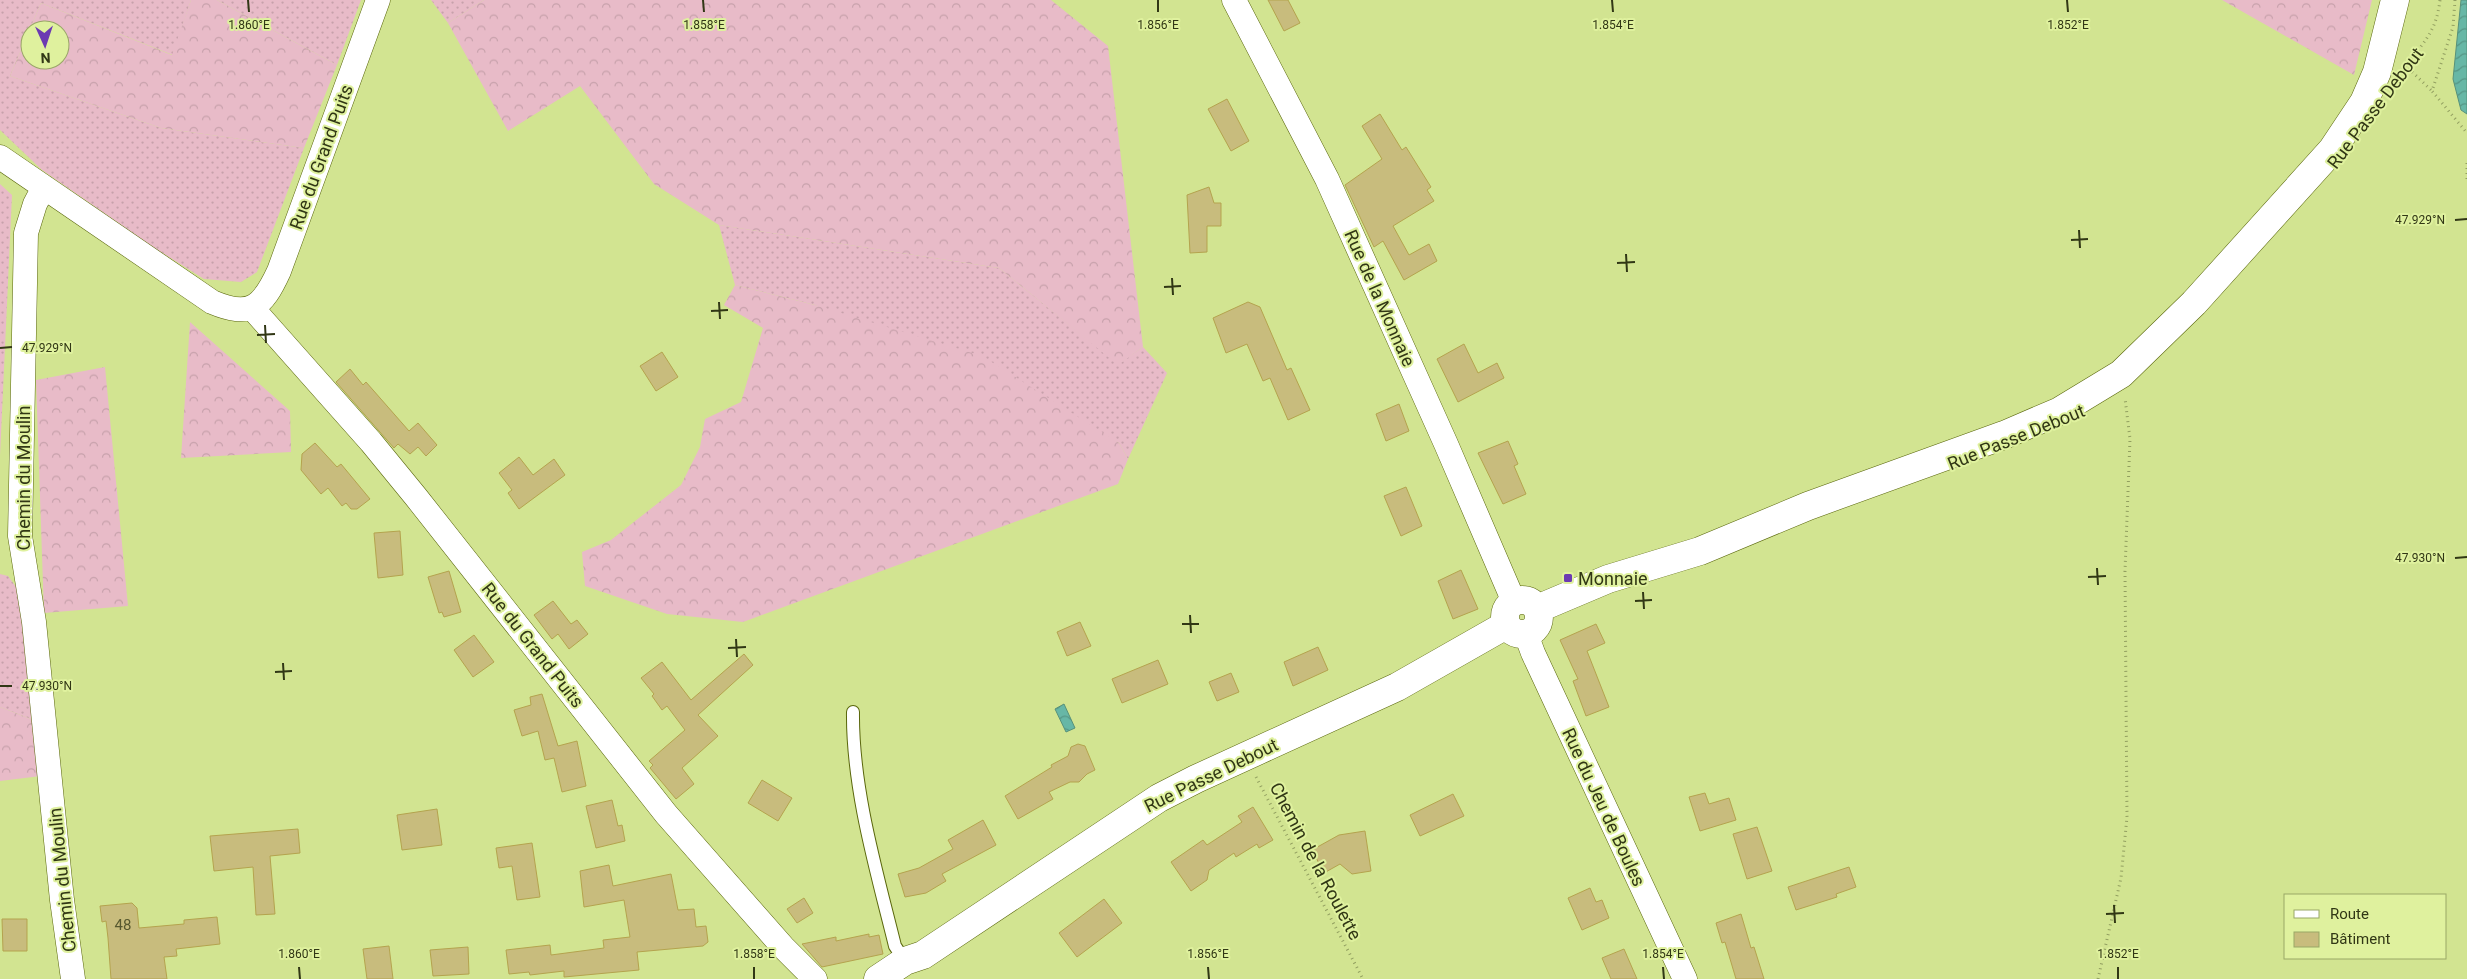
<svg xmlns="http://www.w3.org/2000/svg" width="2467" height="979" font-family="Roboto,sans-serif">
<style>
.grass{fill:url(#grass-dots)}
.forest{fill:url(#forest-crowns);fill-rule:evenodd}
.water{fill:url(#water-waves);stroke:#57917a}
.building{fill:#c8bc7d;stroke:#b4a34e}
.lines{fill:none;stroke-linecap:round;stroke-linejoin:round}
.lane-casing{stroke:#59660b;stroke-width:14}
.street-casing{stroke:#59660b;stroke-width:25}
.secondary-casing{stroke:#59660b;stroke-width:29}
.path{stroke:#929f60;stroke-width:3;stroke-dasharray:1 4;stroke-linecap:butt}
.lane{stroke:#fff;stroke-width:12}
.street{stroke:#fff;stroke-width:24}
.secondary{stroke:#fff;stroke-width:28}
.ticks{fill:none;stroke:#313715;stroke-width:2}
.poi-dot{fill:#6c3ab2;stroke:#dff19e;stroke-width:2}
.labels{text-anchor:middle;dominant-baseline:central;stroke-width:4;stroke-linejoin:round;paint-order:stroke}
.number-label{font-size:15px;fill:#57582f}
.street-label{font-size:18px;fill:#313715;stroke:#dff19e}
.poi-label{font-size:18px;fill:#313715;stroke:#dff19e;text-anchor:start}
.ticks-label{font-size:12px;text-anchor:middle;fill:#313715;stroke:#dff19e;stroke-width:4;stroke-linejoin:round;paint-order:stroke}
</style>
<defs>
<pattern id="grass-dots" width="8" height="8" patternUnits="userSpaceOnUse" patternTransform="scale(1.25)"><rect width="8" height="8" fill="#e8bbc8"/><path d="M2 2h.1M6 6h.1" fill="none" stroke="#c7a1ab" stroke-width="1.8" stroke-linecap="round"/></pattern>
<pattern id="forest-crowns" width="20" height="18" patternUnits="userSpaceOnUse" patternTransform="scale(1.25)"><rect width="20" height="18" fill="#e8bbc8"/><path d="M2 6a3 3 0 1 1 6 0M12 15a3 3 0 1 1 6 0" fill="none" stroke="#c7a1ab"/></pattern>
<pattern id="water-waves" width="16" height="10" patternUnits="userSpaceOnUse" patternTransform="scale(1.25)"><rect width="16" height="10" fill="#67b7a6"/><path d="M0 5q4-4 8 0t8 0" fill="none" stroke="#559686"/></pattern>
</defs>
<rect width="100%" height="100%" fill="#d2e491"/>
<!-- grass -->
<path class="grass" d="M0,0H191L173,55L41,3L10,76L161,128L304,148L257,272L241,282L204,279L153,247L42,170L0,130Z
M217,0H361L337,65Z
M431,0H484L448,23Z
M0,184L12,195L0,456Z
M719,225L999,268L1118,364L1143,347L1167,373L1128,459L1119,443L815,305L735,285Z
M0,574L8,576L17,588L36,721L0,707Z"/>
<!-- forest -->
<path class="forest" d="M191,0H217L337,65L304,148L161,128L10,76L41,3L172,55ZM30,30H60V60H30Z
M484,0H1051L1108,46L1143,347L1118,365L999,268L719,225L654,184L580,86L508,131L448,23Z
M2222,0H2372L2354,75Z
M735,285L815,305L982,356L1119,443L1128,459L1118,484L743,622L667,614L585,586L582,552L611,540L681,485L700,447L705,419L741,402L763,328L724,305Z
M190,322L290,411L291,452L181,458Z
M105,367L128,606L44,613L36,380Z
M0,707L36,721L41,776L0,781Z"/>
<!-- water -->
<path class="water" d="M2461,0H2467V114L2461,110L2453,79Z
M1064,704L1075,728L1066,732L1055,709Z"/>
<!-- building -->
<path class="building" d="M1268,0H1288L1300,23L1284,31Z
M1227,99L1249,141L1231,151L1208,109Z
M1380,114L1402,150L1406,147L1431,187L1427,190L1434,201L1393,226L1409,255L1429,244L1437,261L1404,280L1383,241L1374,247L1345,185L1382,159L1362,126Z
M1209,187L1214,203H1221V226H1207V252L1190,253L1187,195Z
M1248,302L1260,307L1287,370L1291,368L1310,410L1288,420L1270,378L1263,381L1247,344L1226,353L1213,318Z
M1464,344L1478,373L1497,363L1504,378L1458,402L1437,359Z
M662,352L678,377L656,391L640,366Z
M350,369L363,385L366,382L409,431L418,423L437,445L426,456L418,447L410,454L398,444L394,448L336,382Z
M1399,404L1409,431L1386,441L1376,414Z
M1508,441L1518,464L1514,466L1526,494L1503,504L1478,453Z
M315,443L337,467L341,464L370,499L357,509H351L346,503L342,506L328,488L321,494L301,470L302,454Z
M519,457L533,475L554,459L565,475L519,509L508,493L512,490L499,473Z
M1406,487L1422,526L1401,536L1384,496Z
M400,531L403,575L378,578L374,533Z
M1461,570L1478,609L1453,619L1438,581Z
M449,571L461,612L444,617L442,612L439,613L428,577Z
M553,601L571,624L577,620L588,634L569,649L558,634L552,639L534,615Z
M1080,622L1091,646L1067,656L1057,632Z
M1596,624L1605,643L1587,651L1609,707L1586,716L1573,681L1578,679L1560,640Z
M474,635L494,662L473,677L454,650Z
M1318,647L1328,670L1293,686L1284,662Z
M744,654L753,665L698,715L718,736L682,768L694,784L676,799L650,768L653,765L649,761L685,730L667,706L662,710L652,696L654,694L641,678L662,662L691,700Z
M1158,660L1168,684L1122,703L1112,679Z
M1231,673L1239,692L1217,701L1209,682Z
M542,694L558,746L577,741L586,786L562,792L554,758L545,760L538,731L522,736L514,710L531,705L530,697Z
M1078,744L1085,746L1095,770L1087,774L1079,782H1070L1049,792L1053,799L1018,819L1005,796L1052,767L1051,765L1068,756L1071,747Z
M762,780L792,798L778,821L748,803Z
M1705,793L1709,804L1729,798L1736,820L1700,831L1689,797Z
M1453,794L1464,816L1420,836L1410,815Z
M612,800L618,826L622,825L625,841L596,848L586,806Z
M1253,807L1273,840L1259,848L1257,844L1236,857L1234,853L1209,870L1207,880L1191,891L1171,862L1203,840L1207,845L1242,822L1238,816Z
M437,809L442,845L402,850L397,815Z
M983,820L996,845L942,874L946,881L926,893L905,897L898,874L919,868L953,849L948,840Z
M1757,827L1772,871L1747,879L1733,834Z
M298,829L300,853L270,856L275,914L256,915L253,867L214,871L210,836Z
M1365,831L1371,871L1352,874L1340,864L1324,873L1312,850L1339,835Z
M532,843L540,897L517,900L512,866L499,868L496,848Z
M609,865L613,886L671,874L678,910L694,909L696,927L706,926L708,942L703,946L637,952L639,970L564,977V971L530,975L529,972L509,974L506,950L550,945L551,955L604,948L603,940L630,937L624,900L584,907L580,871Z
M1849,867L1856,887L1836,894L1837,897L1796,910L1788,887Z
M1590,888L1596,902L1602,900L1609,918L1582,930L1568,898Z
M804,898L813,913L797,923L787,909Z
M1104,899L1122,923L1077,957L1059,933Z
M132,903L137,908L139,928L184,924V920L217,917L220,944L176,949L177,956L164,957L167,979H111L108,938L106,921L102,922L100,906Z
M1741,914L1751,948L1754,947L1764,979H1736L1725,942L1722,943L1716,923Z
M2,919H27V951H3Z
M869,934V937L879,935L883,954L822,967L802,944L836,937V941Z
M389,946L393,979H367L363,949Z
M468,947L469,974L433,976L430,950Z
M1624,949L1637,979H1611L1602,958Z"/>
<g class="lines">
<defs>
<path id="lane" d="M853,712C852,788 877,873 895,946L905,961"/>
<path id="street" d="M1234,0L1327,179L1446,444L1514,602
M0,157L212,302C250,318 262,308 279,271L378,0
M44,187L35,204L26,233L20,536L34,622L62,900L73,979
M253,309L371,442L416,497L666,814L783,947L815,979
M1526,634L1533,653L1685,979"/>
<path id="secondary" d="M1505 617a17 17 0 1 1 34 0a17 17 0 1 1-34 0Z
M1537,609L1608,579L1700,551L1808,506L2004,435L2060,411L2121,374L2194,303L2332,150L2364,102L2377,72L2395,0
M878,979L905,961L923,955L1159,798L1196,779L1397,687L1506,625"/>
</defs>
<!-- lane casing -->
<use href="#lane" class="lane-casing"/>
<!-- street casing -->
<use href="#street" class="street-casing"/>
<!-- secondary casing -->
<use href="#secondary" class="secondary-casing"/>
<!-- path -->
<path class="path" d="M2455,0L2453,27L2432,91L2467,133
M2405,65L2432,91
M2402,70C2422,44 2436,34 2440,0
M2467,163V179
M1256,777L1363,979
M2098,979L2121,878L2127,817L2125,571L2130,439L2125,398"/>
<!-- lane -->
<use href="#lane" class="lane"/>
<!-- street -->
<use href="#street" class="street"/>
<!-- secondary -->
<use href="#secondary" class="secondary"/>
</g>
<!-- ticks -->
<path class="ticks" d="M248,0L249,12M703,0L704,12M1158,0V12M1612,0L1613,12M2067,0L2068,12M2455,220L2467,219M2079,230L2080,248M2071,240L2088,239M1626,254L1627,272M1617,263L1635,262M1172,278L1173,295M1164,287L1181,286M719,302L720,319M711,311L728,310M265,325L266,343M257,335L275,334M0,348L12,347M2455,558L2467,557M2097,568L2098,585M2088,577L2106,576M1643,592L1644,609M1635,601L1652,600M1190,615L1191,633M1182,624H1199M736,639L737,657M728,648L746,647M283,663L284,680M275,672L292,671M0,686H12M2114,905L2115,923M2106,914L2124,913M299,967L300,979M754,967V979M1208,967L1209,979M1663,967L1664,979M2118,967V979"/>
<!-- markers -->
<rect class="poi-dot" x="1563" y="573" width="10" height="10" rx="2.5"/>
<g class="labels">
<!-- number labels -->
<g class="number-label">
<text x="123" y="925">48</text>
</g>
<!-- street labels -->
<g class="street-label">
<text transform="translate(2375 108) rotate(-53)">Rue Passe Debout</text>
<text transform="translate(321 157) rotate(-70)">Rue du Grand Puits</text>
<text transform="translate(1380 298) rotate(66)">Rue de la Monnaie</text>
<text transform="translate(2016 437) rotate(-22)">Rue Passe Debout</text>
<text transform="translate(23 478) rotate(-90)">Chemin du Moulin</text>
<text transform="translate(533 645) rotate(52)">Rue du Grand Puits</text>
<text transform="translate(1211 775) rotate(-26)">Rue Passe Debout</text>
<text transform="translate(1604 807) rotate(65)">Rue du Jeu de Boules</text>
<text transform="translate(1316 861) rotate(62)">Chemin de la Roulette</text>
<text transform="translate(62 880) rotate(-96)">Chemin du Moulin</text>
</g>
<!-- poi labels -->
<g class="poi-label">
<text x="1578" y="578">Monnaie</text>
</g>
</g>
<g class="ticks-label">
<text x="249" y="29">1.860°E</text>
<text x="704" y="29">1.858°E</text>
<text x="1158" y="29">1.856°E</text>
<text x="1613" y="29">1.854°E</text>
<text x="2068" y="29">1.852°E</text>
<text x="2420" y="224">47.929°N</text>
<text x="47" y="352">47.929°N</text>
<text x="2420" y="562">47.930°N</text>
<text x="47" y="690">47.930°N</text>
<text x="299" y="958">1.860°E</text>
<text x="754" y="958">1.858°E</text>
<text x="1208" y="958">1.856°E</text>
<text x="1663" y="958">1.854°E</text>
<text x="2118" y="958">1.852°E</text>
</g>
<!-- legend -->
<rect x="2284" y="894" width="162" height="65" fill="#dff19e" stroke="#99a767"/>
<rect x="2294" y="910" width="25" height="8" fill="#ffffff" stroke="#99a767"/>
<text x="2330" y="919" font-size="15" fill="#313715">Route</text>
<rect x="2294" y="932" width="25" height="15" fill="#c8bc7d" stroke="#99a767"/>
<text x="2330" y="944" font-size="15" fill="#313715">Bâtiment</text>
<!-- north arrow -->
<g transform="translate(45 45) rotate(177)"><circle r="24" fill="#dff19e" stroke="#99a767"/>
<path d="M0-4L9 19L0 12L-9 19Z" fill="#6c3ab2"/>
<text y="-8" font-size="14" font-weight="bold" text-anchor="middle" fill="#313715">N</text>
</g>
</svg>
